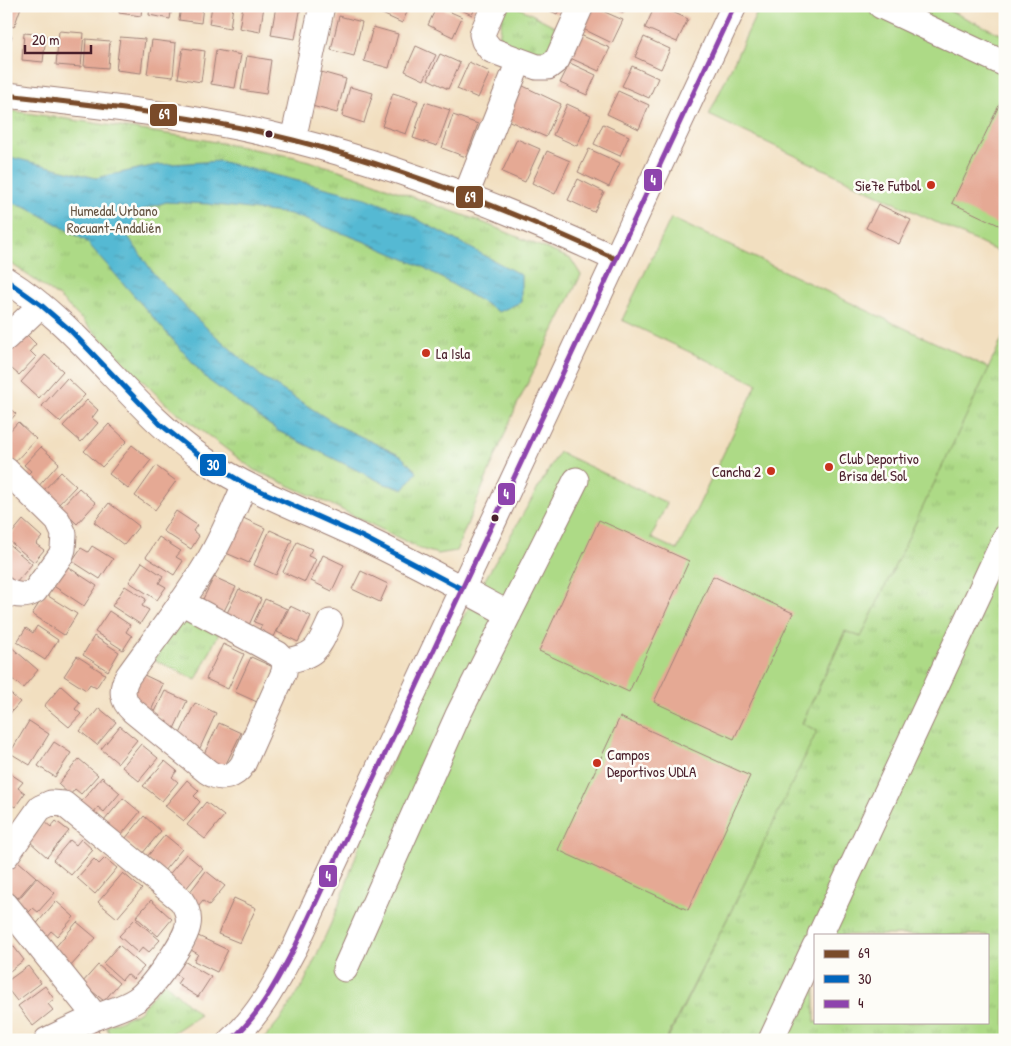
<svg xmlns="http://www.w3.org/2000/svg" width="1011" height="1046" font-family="'Patrick Hand',sans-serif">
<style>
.grass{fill:url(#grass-tufts);stroke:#7c7c58;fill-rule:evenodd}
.pitch{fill:#adda86;stroke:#7c7c58}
.water{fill:url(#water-ripples);stroke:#506c7f}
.building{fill:#e5a994}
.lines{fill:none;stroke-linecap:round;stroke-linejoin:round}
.minor-casing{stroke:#9e7f76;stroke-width:27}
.minor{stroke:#fff;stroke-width:25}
.bus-1-casing{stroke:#fdfcf7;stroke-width:9}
.bus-2-casing{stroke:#fdfcf7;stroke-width:9}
.bus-3-casing{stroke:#fdfcf7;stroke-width:9}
.bus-1{stroke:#7a4b2a;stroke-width:5}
.bus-2{stroke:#0065bd;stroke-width:5}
.bus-3{stroke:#8e44ad;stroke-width:5}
.bus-dot{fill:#4a1f2b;stroke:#fdfcf7;stroke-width:2}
.poi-dot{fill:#c8321e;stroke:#fdfcf7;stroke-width:2}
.labels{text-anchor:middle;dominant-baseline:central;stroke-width:5;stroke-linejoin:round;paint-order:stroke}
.poi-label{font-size:15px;fill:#4a1f2b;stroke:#fdfcf7;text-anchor:start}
.park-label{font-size:15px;fill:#685746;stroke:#fdfcf7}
.line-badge{stroke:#fdfcf7;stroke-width:2}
.badge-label{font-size:14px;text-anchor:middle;font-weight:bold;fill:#fff}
</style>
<defs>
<pattern id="grass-tufts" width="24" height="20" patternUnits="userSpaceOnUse" patternTransform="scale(1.25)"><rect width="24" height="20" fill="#adda86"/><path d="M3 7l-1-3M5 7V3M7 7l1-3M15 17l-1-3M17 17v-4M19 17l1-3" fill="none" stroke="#96bb74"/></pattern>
<pattern id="water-ripples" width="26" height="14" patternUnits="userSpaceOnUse" patternTransform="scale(1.25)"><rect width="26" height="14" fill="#55b9d3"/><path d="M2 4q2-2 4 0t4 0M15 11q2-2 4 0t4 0" fill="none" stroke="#4896ab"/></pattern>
</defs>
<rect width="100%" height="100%" fill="#fdfcf7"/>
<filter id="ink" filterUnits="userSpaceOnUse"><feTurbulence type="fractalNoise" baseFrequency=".02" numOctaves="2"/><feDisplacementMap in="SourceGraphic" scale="10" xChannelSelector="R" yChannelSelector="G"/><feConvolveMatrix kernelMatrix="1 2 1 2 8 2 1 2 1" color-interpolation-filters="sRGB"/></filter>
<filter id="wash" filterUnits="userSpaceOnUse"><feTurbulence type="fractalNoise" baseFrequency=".0096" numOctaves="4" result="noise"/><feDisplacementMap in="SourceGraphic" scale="20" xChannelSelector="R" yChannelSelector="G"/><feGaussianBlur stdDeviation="1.12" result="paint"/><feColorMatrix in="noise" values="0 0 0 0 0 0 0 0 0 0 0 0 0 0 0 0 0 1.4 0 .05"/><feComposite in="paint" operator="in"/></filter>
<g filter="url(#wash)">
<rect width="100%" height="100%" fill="#f2dfc0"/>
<!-- grass -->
<path class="grass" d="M507,6H516L560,29L546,53L523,56L499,40L502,17Z
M6,110L194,138L295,157L339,170L482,222L571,259L581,275L516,407L456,551L438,554L421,549L330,504L254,470L165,403L59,297L6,260Z
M1005,333V1040H667L735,903L816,731L802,723L846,631L861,637ZM815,935H987V1022H815Z
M185,617L219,633L196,680L152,659Z
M164,982L200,1015L162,1040H114L106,1027L139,1012Z"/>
<!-- pitch -->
<path class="pitch" d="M760,6H939L1005,36V255L709,115Z
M671,218L989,368L861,637L845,631L802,723L817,731L735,903L666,1040H263L282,1017L304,983L337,910L377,795L444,650L559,452L667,503L651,538L677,550L757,384L622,320Z"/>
<!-- water -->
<path class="water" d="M6,156L96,178L157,165L219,161L366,198L409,215L521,275V302L499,312L423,267L363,241L290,214L208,204L166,202L142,210L127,235L154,274L198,320L262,377L339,426L401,456L417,472L404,489L385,484L278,431L208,380L86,241L27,207L6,201Z"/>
<g id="blocks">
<!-- building -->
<path class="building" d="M6,6L21,7L14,27L6,24Z
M94,6H115L114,11Z
M120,6H142L141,16L119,13Z
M150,6H172L170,19L149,15Z
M181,6H203L201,23L179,20Z
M212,6H233L230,28L209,24Z
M243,6H264L260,32L239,28Z
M276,6H301L295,39L271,35Z
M380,6H410L402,23L378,12Z
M437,6L462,17L453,37L428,25Z
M453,6H476L472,15Z
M540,6H561L557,14Z
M591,6L623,20L612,43L581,28Z
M610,6H628L624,13Z
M655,6H659L688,19L677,42L645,28Z
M339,16L362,22L354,56L331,50Z
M373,27L398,34L389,68L364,61Z
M59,31L84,33L81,67L56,65Z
M24,33L46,35L43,62L22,60Z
M6,34L12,36L7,51H6Z
M578,34L610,48L599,71L568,57Z
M120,37L145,39L141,73L116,70Z
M644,37L670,49L661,69L635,57Z
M86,39L110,41L108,68L84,66Z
M152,40L176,43L173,77L147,74Z
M416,46L436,55L424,80L405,71Z
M183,48L205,51L201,82L178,78Z
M216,50L241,55L235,88L211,84Z
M440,54L460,63L448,89L428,79Z
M247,56L271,60L266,94L241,90Z
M469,62L490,72L478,98L457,89Z
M570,63L596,75L587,95L560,83Z
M632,66L658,78L649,98L622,86Z
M321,72L346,79L337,113L312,106Z
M521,85L561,104L546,137L505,119Z
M350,87L373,93L364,123L342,116Z
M618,91L649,105L639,129L607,114Z
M393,93L418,101L406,134L382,126Z
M1005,93V228L952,203Z
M425,102L450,110L437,146L413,138Z
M567,104L591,115L577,146L553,135Z
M453,115L478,124L466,157L442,148Z
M603,124L629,136L620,156L594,144Z
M517,139L540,149L525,182L502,172Z
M589,149L620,163L609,187L578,172Z
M547,151L570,161L555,194L532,183Z
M578,179L604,192L594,212L568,200Z
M878,204L911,220L899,244L866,228Z
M25,333L36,344L30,351L36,357L19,375L6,364V354Z
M45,355L63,371L39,398L21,382Z
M67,378L85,395L60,422L42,406Z
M87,400L98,410L92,418L98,423L81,442L63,426Z
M6,405L16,414L6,425Z
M18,422L36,439L13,464L6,458V448L8,447L6,445V435Z
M109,424L127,441L102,467L84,451Z
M132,445L151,460L128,489L109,474Z
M41,447L59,463L36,489L24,478L31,471L24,465Z
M156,466L176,481L155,510L135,496Z
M61,472L76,486L57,506L42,492Z
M79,488L96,503L77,524L60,508Z
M109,503L139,526L124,545L94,522Z
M176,511L197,525L193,531L199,536L191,549L163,531Z
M243,518L265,528L249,563L226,553Z
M23,520L42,537L36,544L44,550L34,562L7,539Z
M599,520L689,561L629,692L539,651Z
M270,530L292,540L276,575L254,565Z
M159,537L181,551L176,557L183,561L174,575L146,557Z
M6,542L32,564L16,583L6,574Z
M297,542L312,549L308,556L316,559L305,582L283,572Z
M92,546L113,559L100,579L72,561L81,548L88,552Z
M323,555L344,565L332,591L311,581Z
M142,562L163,576L159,583L166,587L157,600L129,582Z
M65,565L97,586L84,606L52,585Z
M361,571L388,584L380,602L352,589Z
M713,576L793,613L734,739L654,702Z
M214,577L236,587L223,613L201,603Z
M125,586L146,599L142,606L149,610L140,624L112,606Z
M239,589L261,599L249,625L226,615Z
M45,594L77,614L64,635L32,614Z
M265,599L287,609L273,639L258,632L262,625L254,622Z
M290,606L311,616L298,642L277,632Z
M109,611L130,625L126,632L132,636L123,650L95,632Z
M37,626L58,640L45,660L17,642L26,628L33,633Z
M94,636L119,652L108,671L83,655Z
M223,644L244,654L228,689L206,679Z
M10,646L38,670L23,688L6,674V649Z
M77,656L105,674L96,688L90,684L86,690L64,676Z
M251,657L273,667L257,702L235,692Z
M142,674L163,684L151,711L130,701Z
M61,686L80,703L75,709L81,714L69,727L44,706Z
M6,690L20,702L6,718Z
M165,691L187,701L173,731L158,725L161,717L154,714Z
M195,703L216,713L200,748L178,738Z
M99,708L116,722L97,745L80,731Z
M620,717L750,776L688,910L558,850Z
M29,721L49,734L30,765L10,753Z
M219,723L241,733L224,768L202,758Z
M120,726L137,740L118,763L101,749Z
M54,742L71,753L55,777L38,766Z
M141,744L158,758L139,781L122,767Z
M79,759L98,775L81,794L75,789L70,795L58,784Z
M165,761L177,771L172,777L178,782L162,801L143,786Z
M6,771L23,782L18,788L25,793L15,807L6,802Z
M102,777L120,793L104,812L98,807L93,813L81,802Z
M187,780L199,791L194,796L200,802L184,821L165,806Z
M123,798L140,812L121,835L104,821Z
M206,802L224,816L205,839L187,825Z
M144,816L161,831L142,854L125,839Z
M56,821L69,831L47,857L29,841L45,822L51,827Z
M165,835L182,849L163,872L146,858Z
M81,839L93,850L71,875L53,860L70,840L76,845Z
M186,854L203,868L184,891L167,877Z
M105,858L117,868L95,894L77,878L94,859L99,864Z
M18,861L36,877L18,898L6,888V874Z
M206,871L225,886L209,905L203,901L198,907L186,897Z
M123,873L142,889L117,918L98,902Z
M37,878L55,893L38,912L33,908L28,913L15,903Z
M234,898L256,908L240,943L218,934Z
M151,900L172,919L158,936L136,917Z
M56,901L74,917L57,936L51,931L46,937L34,927Z
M135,919L160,940L149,952L143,947L138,953L119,936Z
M77,922L96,938L70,967L52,951Z
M198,936L228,950L217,972L194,961L198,954L191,950Z
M11,943L24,960L6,974V947Z
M119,945L144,967L133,979L127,974L122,980L103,963Z
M182,960L211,977L198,997L177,984L181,978L174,973Z
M98,965L119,983L104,1001L82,983Z
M28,966L41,983L17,1001L6,987V982Z
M45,986L54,999L48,1004L53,1010L33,1026L18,1006Z
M97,1029L103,1040H78Z"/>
</g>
</g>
<g filter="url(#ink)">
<use href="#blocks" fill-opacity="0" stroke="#9e7f76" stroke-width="1"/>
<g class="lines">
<defs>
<path id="minor" d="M494,6L482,34L484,41L491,50L537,67H548L557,60L581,6
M881,6L1005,64
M6,95C102,106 200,116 293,140C404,168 512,211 616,259
M293,140L322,6
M466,195L519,61
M6,280C84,328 130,409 205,460C253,493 309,512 361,537C411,560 460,588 509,614
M6,338L41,305
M6,470L58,521L64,534L63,549L61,555L35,591C25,597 16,596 6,591
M181,602L278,654L285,661L284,672L243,764C235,777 221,781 208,772L133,711C122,701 120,689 128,676C155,638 185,601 209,560C223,536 234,510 245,484
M285,661C316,656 318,649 330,622
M6,856L40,808L51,803L64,804L181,900C186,907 190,915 188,925C186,941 150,991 136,1000C124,1008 110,1011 96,1017C80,1024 64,1032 47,1040
M6,905L96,1017
M820,935L1005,538
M345,969L458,715L576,480
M231,1040C260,1015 277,980 295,947L734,6
M771,1040L815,946"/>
</defs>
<!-- minor casing -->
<use href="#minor" class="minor-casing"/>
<!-- minor -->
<use href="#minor" class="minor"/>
<defs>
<path id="bus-1" d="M6,95C102,106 200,116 293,140C404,168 512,211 616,259"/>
<path id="bus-2" d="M6,280L41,305L70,330L160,424L205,460L245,484L363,537L462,589"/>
<path id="bus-3" d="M231,1040C260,1015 277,980 295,947L734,6"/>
</defs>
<!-- bus-1 casing -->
<use href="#bus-1" class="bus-1-casing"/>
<!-- bus-2 casing -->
<use href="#bus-2" class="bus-2-casing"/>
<!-- bus-3 casing -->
<use href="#bus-3" class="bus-3-casing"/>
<!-- bus-1 -->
<use href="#bus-1" class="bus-1"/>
<!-- bus-2 -->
<use href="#bus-2" class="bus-2"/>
<!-- bus-3 -->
<use href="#bus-3" class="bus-3"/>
</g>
</g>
<!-- markers -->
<g class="bus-dot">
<circle cx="269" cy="134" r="4.5"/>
<circle cx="495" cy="518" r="4.5"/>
</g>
<g class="poi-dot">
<circle cx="931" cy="185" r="5"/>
<circle cx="426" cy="353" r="5"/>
<circle cx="829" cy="467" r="5"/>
<circle cx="771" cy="471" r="5"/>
<circle cx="597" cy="763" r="5"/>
</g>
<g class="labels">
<!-- poi labels -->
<g class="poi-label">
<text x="921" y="185" text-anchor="end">Sie7e Futbol</text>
<text x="436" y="353">La Isla</text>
<text x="839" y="458">Club Deportivo<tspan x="839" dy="17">Brisa del Sol</tspan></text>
<text x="761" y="471" text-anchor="end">Cancha 2</text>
<text x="607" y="754">Campos<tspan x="607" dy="17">Deportivos UDLA</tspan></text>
</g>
<!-- park labels -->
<g class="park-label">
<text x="114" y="210">Humedal Urbano<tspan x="114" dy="17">Rocuant-Andalién</tspan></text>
</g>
</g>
<g class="line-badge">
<rect x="149" y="103" width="29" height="24" rx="5" fill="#7a4b2a"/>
<rect x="643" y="168" width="20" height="24" rx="5" fill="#8e44ad"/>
<rect x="455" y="185" width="29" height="24" rx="5" fill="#7a4b2a"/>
<rect x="199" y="453" width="28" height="24" rx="5" fill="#0065bd"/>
<rect x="497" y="482" width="19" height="24" rx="5" fill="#8e44ad"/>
<rect x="318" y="864" width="20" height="24" rx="5" fill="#8e44ad"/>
</g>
<g class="badge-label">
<text x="164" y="119">69</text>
<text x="653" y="185">4</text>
<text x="470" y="202">69</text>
<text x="213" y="470">30</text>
<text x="506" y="499">4</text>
<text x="328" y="881">4</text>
</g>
<!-- margin -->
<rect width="1011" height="1046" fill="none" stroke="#fdfcf7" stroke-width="25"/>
<!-- legend -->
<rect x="814" y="934" width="175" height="90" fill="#fdfcf7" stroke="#b5a4a5"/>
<rect x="824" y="950" width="25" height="8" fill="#7a4b2a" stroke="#b5a4a5"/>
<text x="858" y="958" font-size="15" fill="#4a1f2b">69</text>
<rect x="824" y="975" width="25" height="8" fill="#0065bd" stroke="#b5a4a5"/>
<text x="858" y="984" font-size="15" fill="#4a1f2b">30</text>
<rect x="824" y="1000" width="25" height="8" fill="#8e44ad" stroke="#b5a4a5"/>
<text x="858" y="1008" font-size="15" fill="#4a1f2b">4</text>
<!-- scale -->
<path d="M25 45v8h66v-8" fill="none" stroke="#4a1f2b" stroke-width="2.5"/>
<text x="32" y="45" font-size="15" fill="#4a1f2b" stroke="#fdfcf7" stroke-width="4" paint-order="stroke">20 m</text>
</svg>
